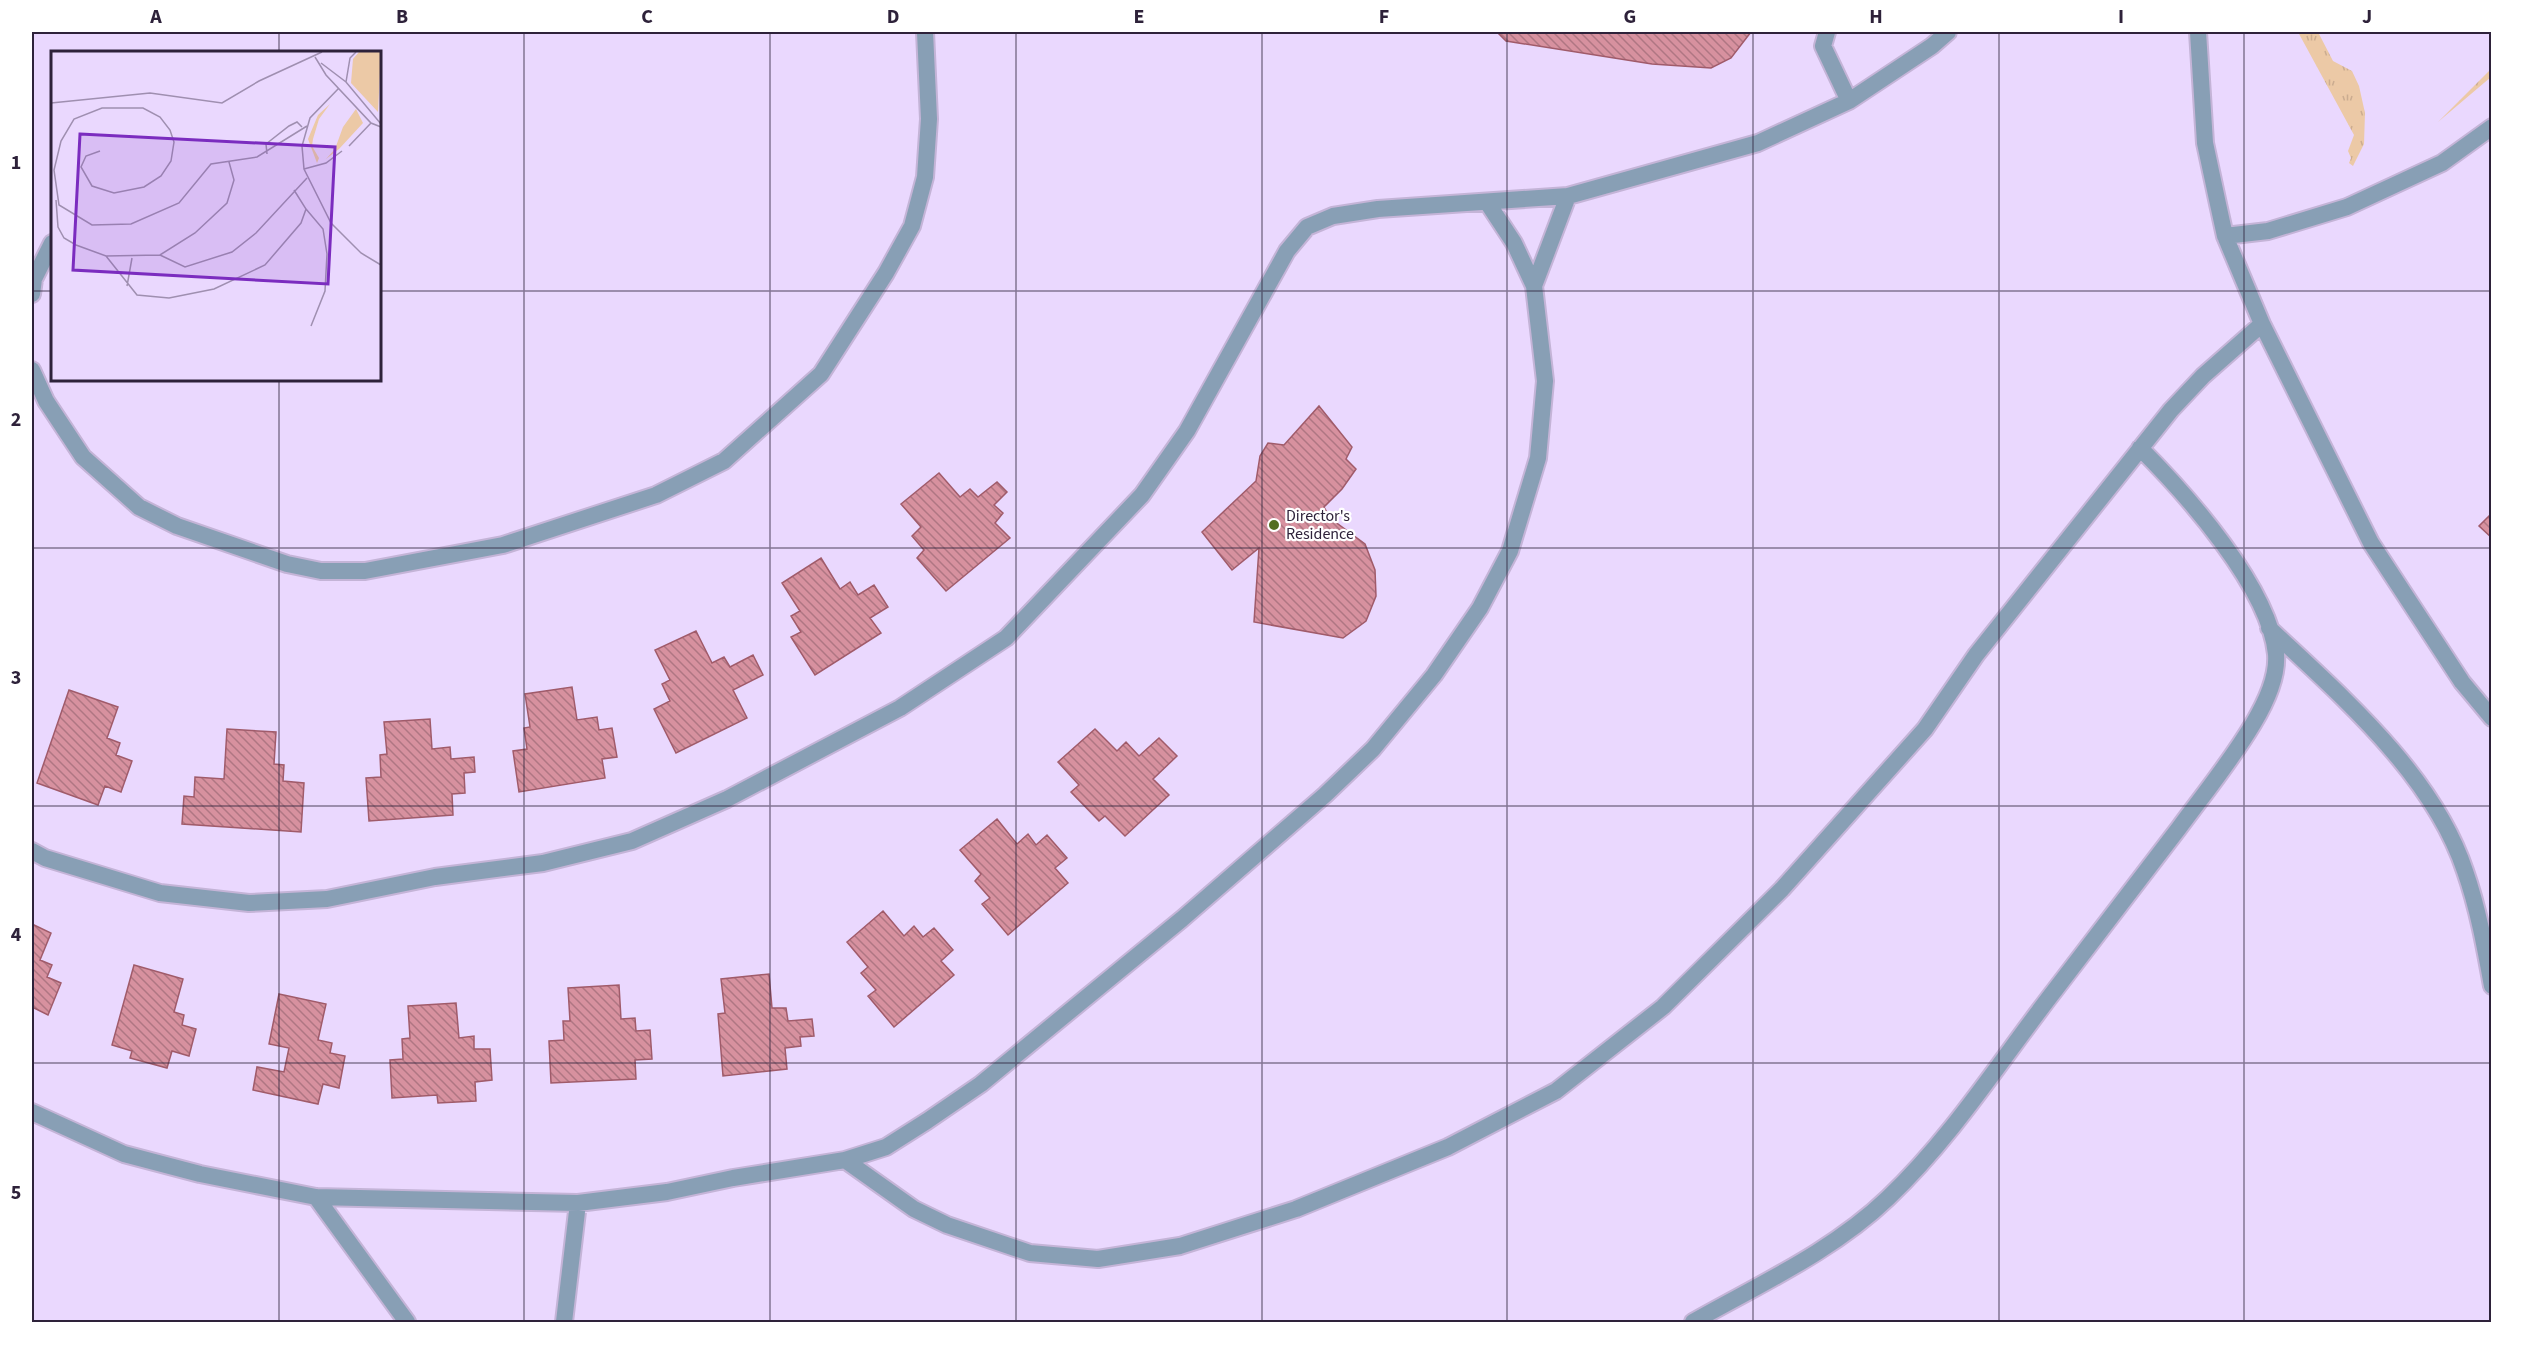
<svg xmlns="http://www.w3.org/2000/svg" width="2523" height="1354" font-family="'Source Sans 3',sans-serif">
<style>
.grass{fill:url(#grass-tufts)}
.building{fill:url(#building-back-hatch);stroke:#a05b6a;stroke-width:1.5}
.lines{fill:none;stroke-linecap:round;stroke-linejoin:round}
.lane-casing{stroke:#c4b4d7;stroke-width:20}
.lane{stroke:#889fb5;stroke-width:16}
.grid{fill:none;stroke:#2e223a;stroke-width:1.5;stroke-opacity:0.55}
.poi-dot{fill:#526d1f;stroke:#fff;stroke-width:2}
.labels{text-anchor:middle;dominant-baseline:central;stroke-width:4.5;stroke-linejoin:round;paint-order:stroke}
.poi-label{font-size:16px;fill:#2e223a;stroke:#fff;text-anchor:start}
.inset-road{fill:none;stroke:#9f8fb0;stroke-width:1.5}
.view{fill:#7b2cbf;fill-opacity:0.15;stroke:#7b2cbf;stroke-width:3}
.inset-edge{fill:none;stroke:#2e223a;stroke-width:3}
.neatline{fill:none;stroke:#2e223a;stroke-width:2}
.grid-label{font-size:20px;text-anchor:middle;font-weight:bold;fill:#2e223a}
</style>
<defs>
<pattern id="grass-tufts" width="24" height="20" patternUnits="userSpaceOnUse" patternTransform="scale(1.5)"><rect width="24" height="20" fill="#ecc9a6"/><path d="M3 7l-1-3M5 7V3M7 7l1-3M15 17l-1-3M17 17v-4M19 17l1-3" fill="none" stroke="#cbac90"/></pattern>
<pattern id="building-back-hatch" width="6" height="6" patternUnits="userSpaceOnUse" patternTransform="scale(1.5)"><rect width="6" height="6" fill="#d7919f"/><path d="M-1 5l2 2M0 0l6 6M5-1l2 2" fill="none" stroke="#af7683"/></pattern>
</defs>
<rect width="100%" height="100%" fill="#ead8fe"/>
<!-- grass -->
<path class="grass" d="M2298,32H2318L2333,61L2352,71L2359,86L2365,113L2364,144L2353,166L2349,163L2351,158L2348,151L2354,135Z
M2491,69V77L2438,122Z"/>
<!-- building -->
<path class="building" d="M1497,32H1751L1731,58L1711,68L1652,64L1506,41Z
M1319,406L1352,447L1346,459L1356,469L1342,489L1324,507L1330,518L1365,544L1375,570L1376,596L1366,621L1343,638L1254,622L1259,548L1232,570L1202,532L1256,481L1260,456L1268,443L1284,445Z
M939,473L960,497L970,489L978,497L997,482L1007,492L994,505L1003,513L995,523L1010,538L946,591L917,558L924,550L912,536L921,527L901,504Z
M2492,513V538L2479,526Z
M821,558L840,589L850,582L858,595L874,585L888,607L870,618L881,633L815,675L791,637L801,632L791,616L800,611L782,583Z
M696,631L712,663L724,657L730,667L753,655L763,675L733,690L747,718L676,753L654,709L670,701L662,684L670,680L655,650Z
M572,687L577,720L597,717L599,730L612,728L617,757L602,759L605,778L519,792L513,751L527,749L524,728L530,727L525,694Z
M69,690L118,707L107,738L120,743L116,755L132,761L121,792L105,786L98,805L37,783Z
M430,719L432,749L450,747L451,759L474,757L475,772L464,773L465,793L452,794L453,815L369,821L366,778L381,777L380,755L387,754L384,722Z
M227,729L276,732L274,764L284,765L283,781L304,783L301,832L182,824L184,796L194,797L195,777L224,779Z
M1095,729L1117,751L1126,742L1139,756L1159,738L1177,756L1153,779L1169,795L1125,836L1105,816L1099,821L1071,792L1079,785L1058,762Z
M997,819L1017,844L1028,834L1036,845L1047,835L1067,858L1055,868L1068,883L1008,935L982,904L990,898L975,881L981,874L960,850Z
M883,911L904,936L914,926L923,937L934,928L953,950L941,961L954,975L894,1027L868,996L876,990L861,973L868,967L847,942Z
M32,924L51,933L40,960L52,965L47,977L61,983L48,1015L32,1007Z
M134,965L183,979L174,1012L184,1015L182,1025L196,1029L189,1056L172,1051L167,1068L130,1058L132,1051L112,1045Z
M769,974L772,1008H786L788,1021L812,1019L814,1036L800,1037L801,1046L785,1048L787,1069L723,1076L718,1014L725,1013L721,979Z
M619,985L621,1019L635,1018L636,1031L650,1030L652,1059L635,1060L636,1079L551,1083L549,1041L564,1040L563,1021H570L568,988Z
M279,994L326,1004L318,1040L332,1043L330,1053L345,1056L339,1088L323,1084L318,1104L253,1090L257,1067L284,1072L289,1048L269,1044Z
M456,1003L459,1038L474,1036V1049H490L492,1080L475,1082L476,1101L438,1103L437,1095L392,1098L390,1060L403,1059L402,1039L410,1038L408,1006Z"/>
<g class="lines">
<defs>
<path id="lane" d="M1827,32L1823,46L1849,101
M2198,32L2205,143L2218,204L2225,236L2262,324L2371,543L2462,682L2492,718
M2225,236L2268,231L2347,207L2442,163L2492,127
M1534,286L1568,196
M32,294L34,279L52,243
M32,370L46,401L83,457L139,507L177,526L287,564L321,571H365L503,545L656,495L724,461L821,374L886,273L912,226L925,177L929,119L925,32
M2269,628C2341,696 2433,774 2465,871C2478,908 2485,947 2492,986
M32,851L45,858L160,893L249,903L327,899L435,877L543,863L632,841L727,799L900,708L1006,638L1142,495L1187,431L1287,251L1307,227L1333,216L1378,209L1568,196L1758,143L1849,101L1932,46L1948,32
M32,1112L124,1154L200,1174L316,1197L578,1203L667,1192L733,1178L845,1160L886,1147L927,1121L981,1084L1182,919L1325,795L1373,749L1434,675L1480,608L1510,551L1538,458L1545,381L1534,286L1514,243L1487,202
M845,1160L914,1209L947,1225L1030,1253L1098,1259L1180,1246L1296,1209L1448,1147L1556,1091L1663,1007L1782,889L1925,729L1976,655L2171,410L2203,376L2262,324
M316,1197L407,1322
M564,1322L578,1203
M1693,1322C1758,1285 1833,1251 1888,1198C1953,1136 2000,1061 2055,990C2096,936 2138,882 2179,828C2204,794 2231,761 2253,724C2265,704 2278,678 2276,654C2269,587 2186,494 2140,448"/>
</defs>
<!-- lane casing -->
<use href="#lane" class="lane-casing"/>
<!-- lane -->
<use href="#lane" class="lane"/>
</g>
<!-- grid -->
<path class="grid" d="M279,32V52M524,32V1322M770,32V1322M1016,32V1322M1262,32V1322M1507,32V1322M1753,32V1322M1999,32V1322M2244,32V1322M32,291H52M380,291H2492M279,380V1322M32,548H2492M32,806H2492M32,1063H2492"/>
<!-- markers -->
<circle class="poi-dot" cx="1274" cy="525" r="6"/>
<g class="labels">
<!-- poi labels -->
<g class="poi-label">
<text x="1286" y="516">Director's<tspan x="1286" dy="18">Residence</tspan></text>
</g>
</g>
<!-- overview -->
<g transform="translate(51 51)">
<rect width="330" height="330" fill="#ead8fe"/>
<path d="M308,1H330L327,61L300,32L302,8ZM279,53L268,68L262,88L261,95L268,107L266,112L257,88L267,64ZM305,58L312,72L288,98L275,108L284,98L292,76Z" fill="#ecc9a6"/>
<path class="inset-road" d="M264,6L275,24L320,72L330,76M270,12L295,31L330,73M295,31L299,7L305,1M288,37L259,67L251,95L253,118L280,172L310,202L330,214M0,52L99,42L171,52L208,30L271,1M298,95L320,72M49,100L35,105L30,116L41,135L63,142L93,136L110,125L120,110L123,91L119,79L109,66L92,57H51L23,68L10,90L3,119L8,154L41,174L80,173L128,152L160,113L206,106L256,75M216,103L215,93L238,75L246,71L251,76M253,118L275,112L291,100M5,149L7,176L13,187L25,194L55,205L109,204L144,182L176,152L183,129L178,111M255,158L272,178L276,203L274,240L260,275M109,204L134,216L181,201L205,182L256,127M55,205L86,244L118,247L163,238L214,214L250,172L255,158L243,139M76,235L81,207"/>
<path class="view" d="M29,83L284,96L277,233L22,219Z"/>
<rect width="330" height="330" class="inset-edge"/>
</g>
<!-- border -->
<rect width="2523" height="1354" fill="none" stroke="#ffffff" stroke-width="66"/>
<rect x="33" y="33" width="2457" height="1288" class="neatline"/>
<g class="grid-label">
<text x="156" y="23">A</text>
<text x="402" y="23">B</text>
<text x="647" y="23">C</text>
<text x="893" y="23">D</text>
<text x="1139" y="23">E</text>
<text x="1384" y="23">F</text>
<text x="1630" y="23">G</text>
<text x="1876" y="23">H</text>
<text x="2121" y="23">I</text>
<text x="2367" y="23">J</text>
<text x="16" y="169">1</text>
<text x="16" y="426">2</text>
<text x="16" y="684">3</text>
<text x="16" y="941">4</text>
<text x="16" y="1199">5</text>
</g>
</svg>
